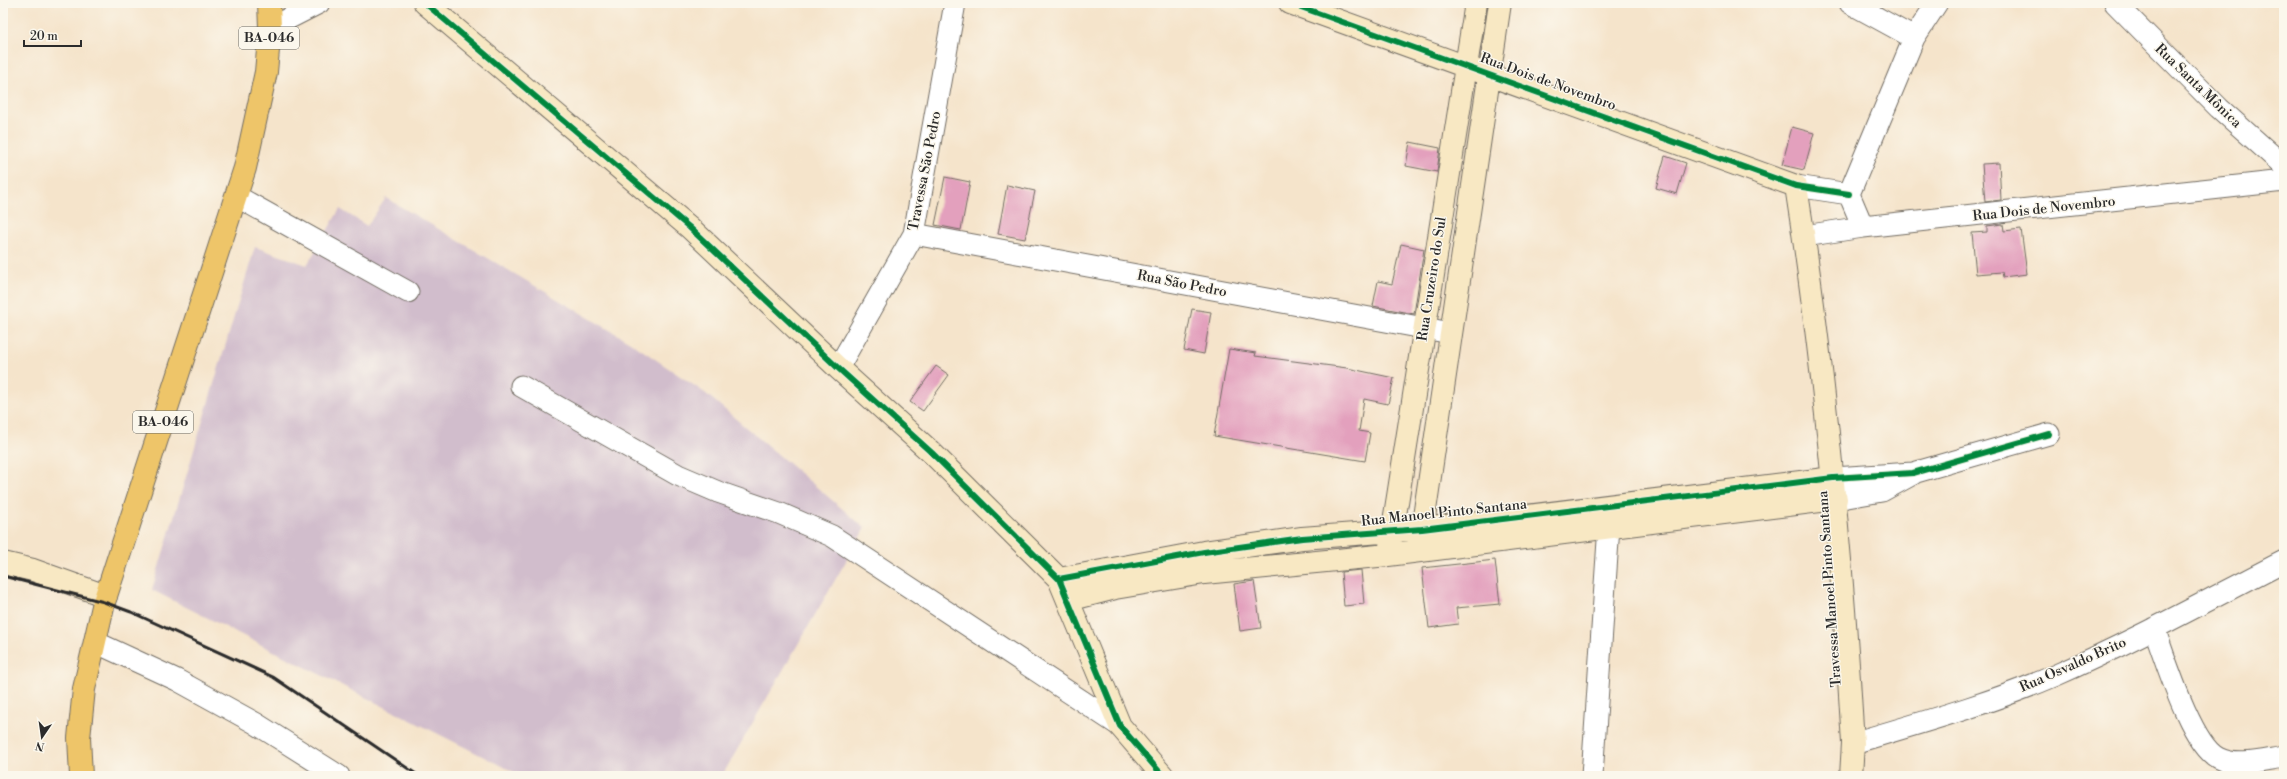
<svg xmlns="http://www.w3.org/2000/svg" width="2287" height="779" font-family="'Libre Bodoni',serif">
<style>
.industrial{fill:#d1bdcc}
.building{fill:#e3a0bd}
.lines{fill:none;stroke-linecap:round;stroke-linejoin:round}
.street-casing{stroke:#726c63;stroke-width:23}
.secondary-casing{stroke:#726c63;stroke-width:24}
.primary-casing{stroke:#726c63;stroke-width:24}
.street{stroke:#fff;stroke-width:21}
.secondary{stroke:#f8e8c3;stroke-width:22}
.primary{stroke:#eec569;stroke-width:22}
.rail{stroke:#2b2b2b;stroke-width:3}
.cycleway-casing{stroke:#fbf7ec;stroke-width:8}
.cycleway{stroke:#00873e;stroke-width:6}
.labels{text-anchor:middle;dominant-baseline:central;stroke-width:3;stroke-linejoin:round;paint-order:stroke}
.shield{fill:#fbf7ec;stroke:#696865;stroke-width:1}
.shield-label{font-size:13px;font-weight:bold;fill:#2b2b2b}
.street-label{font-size:14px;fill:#2b2b2b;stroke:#fbf7ec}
</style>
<rect width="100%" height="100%" fill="#fbf7ec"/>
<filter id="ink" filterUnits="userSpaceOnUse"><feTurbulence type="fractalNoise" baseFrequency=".025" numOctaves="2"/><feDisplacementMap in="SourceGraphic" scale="8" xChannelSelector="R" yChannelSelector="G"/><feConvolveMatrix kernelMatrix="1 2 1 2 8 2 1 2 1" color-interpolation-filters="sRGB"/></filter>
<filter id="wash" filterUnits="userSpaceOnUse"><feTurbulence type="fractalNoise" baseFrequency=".012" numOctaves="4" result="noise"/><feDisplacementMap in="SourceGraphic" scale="16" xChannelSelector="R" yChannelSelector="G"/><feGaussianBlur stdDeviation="0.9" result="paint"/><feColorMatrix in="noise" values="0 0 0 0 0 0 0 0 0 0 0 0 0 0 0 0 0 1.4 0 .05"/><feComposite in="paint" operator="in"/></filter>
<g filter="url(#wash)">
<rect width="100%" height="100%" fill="#f5e4cb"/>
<!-- industrial -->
<path class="industrial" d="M386,198L630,342L705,393L865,528L722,776H522L152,590L255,247L307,265L340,209L367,226Z"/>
<g id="blocks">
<!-- building -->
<path class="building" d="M1792,127L1814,133L1804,170L1782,165Z
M1410,142L1440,148L1437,172L1406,166Z
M1665,156L1686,163L1677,194L1656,188Z
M1999,163L2001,200L1985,202L1982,164Z
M945,177L970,182L961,230L935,225Z
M1007,185L1035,191L1025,239L998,234Z
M2003,224L2004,231L2021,229L2027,274L2003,277L2002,272L1976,274L1972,233L1987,232V226Z
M1401,244L1424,249L1414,314L1373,306L1378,281L1392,284Z
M1192,309L1211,312L1204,354L1184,350Z
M1229,349L1256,353L1255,356L1347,368L1394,378L1388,404L1364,399L1359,431L1370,433L1365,461L1214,436Z
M936,366L949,375L923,411L910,402Z
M1495,560L1500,604L1456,608L1458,624L1429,628L1422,568Z
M1361,570L1364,604L1344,606L1341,572Z
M1254,581L1261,628L1240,631L1234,584Z"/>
</g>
</g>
<g filter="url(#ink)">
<use href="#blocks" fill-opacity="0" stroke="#726c63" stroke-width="1"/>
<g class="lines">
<defs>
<path id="street" d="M1850,3L1914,38
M2115,3L2219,108L2284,166
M270,28L319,3
M1796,186L1849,194
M236,196L408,292
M1863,227L1849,194L1914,38L1937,3
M914,234L1451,333
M1804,236L1863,227L2284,181
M838,368L914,234L955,3
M521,386L678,475L718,492L779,513L832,536L1120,726
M1833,478L1913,473L2049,434
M1836,499L1882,491L1913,474
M2154,628C2165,658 2191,744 2218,758C2237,768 2264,760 2284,757
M95,642L177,680L255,723L339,776
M1853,743C1920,723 1989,704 2054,676C2132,642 2208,600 2284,561
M1592,776L1610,511"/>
<path id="secondary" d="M425,3L689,227L838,368L932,453L1059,579L1120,726L1163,776
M1290,3L1796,186C1825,371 1842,556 1853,743L1851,776
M1420,544L1500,3
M1390,547L1476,3
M3,563L33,570L106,596
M1059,579L1204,552L1302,538L1422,529L1833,478
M1068,600L1115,588L1204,573L1388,555L1836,499"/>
<path id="primary" d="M81,776L79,738L84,689L104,602L245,168L266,72L270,28L269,3"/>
</defs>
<!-- street casing -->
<use href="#street" class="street-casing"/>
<!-- secondary casing -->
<use href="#secondary" class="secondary-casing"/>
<!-- primary casing -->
<use href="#primary" class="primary-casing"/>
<!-- street -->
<use href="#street" class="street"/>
<!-- secondary -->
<use href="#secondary" class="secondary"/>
<!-- primary -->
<use href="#primary" class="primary"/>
<!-- rail -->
<path class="rail" d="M3,576L104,602L131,612L273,677L419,776"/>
<defs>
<path id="cycleway" d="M425,3L689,227L838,368L932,453L1059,579L1120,726L1163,776
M1290,3L1796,186L1849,194
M1059,579L1204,552L1302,538L1422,529L1833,478L1913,473L2049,434"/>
</defs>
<!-- cycleway casing -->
<use href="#cycleway" class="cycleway-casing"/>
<!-- cycleway -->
<use href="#cycleway" class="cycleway"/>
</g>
</g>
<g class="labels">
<!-- shield labels -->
<g class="shield">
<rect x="239" y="27" width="60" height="22" rx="3"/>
<rect x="133" y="411" width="60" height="22" rx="3"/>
</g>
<g class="shield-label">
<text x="269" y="38">BA-046</text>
<text x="163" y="422">BA-046</text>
</g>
<!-- street labels -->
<g class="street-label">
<text transform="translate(1548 82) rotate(20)">Rua Dois de Novembro</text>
<text transform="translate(2198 86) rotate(44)">Rua Santa Mônica</text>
<text transform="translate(925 171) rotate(-79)">Travessa São Pedro</text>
<text transform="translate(2044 209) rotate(-6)">Rua Dois de Novembro</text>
<text transform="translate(1432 279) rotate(-81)">Rua Cruzeiro do Sul</text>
<text transform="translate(1182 284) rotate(11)">Rua São Pedro</text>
<text transform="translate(1444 513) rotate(-6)">Rua Manoel Pinto Santana</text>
<text transform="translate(1830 589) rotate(-94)">Travessa Manoel Pinto Santana</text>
<text transform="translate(2073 665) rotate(-24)">Rua Osvaldo Brito</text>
</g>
</g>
<!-- margin -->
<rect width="2287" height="779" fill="none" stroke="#fbf7ec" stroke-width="16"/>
<!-- north arrow -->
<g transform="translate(42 737) rotate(193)" stroke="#fbf7ec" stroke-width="3" paint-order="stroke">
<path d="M0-3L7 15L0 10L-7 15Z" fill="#2b2b2b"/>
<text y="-6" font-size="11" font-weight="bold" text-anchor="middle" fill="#2b2b2b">N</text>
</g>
<!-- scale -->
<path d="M24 40v6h57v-6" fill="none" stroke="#2b2b2b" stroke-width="2"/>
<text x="30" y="40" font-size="12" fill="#2b2b2b" stroke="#fbf7ec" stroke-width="3" paint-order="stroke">20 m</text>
</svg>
